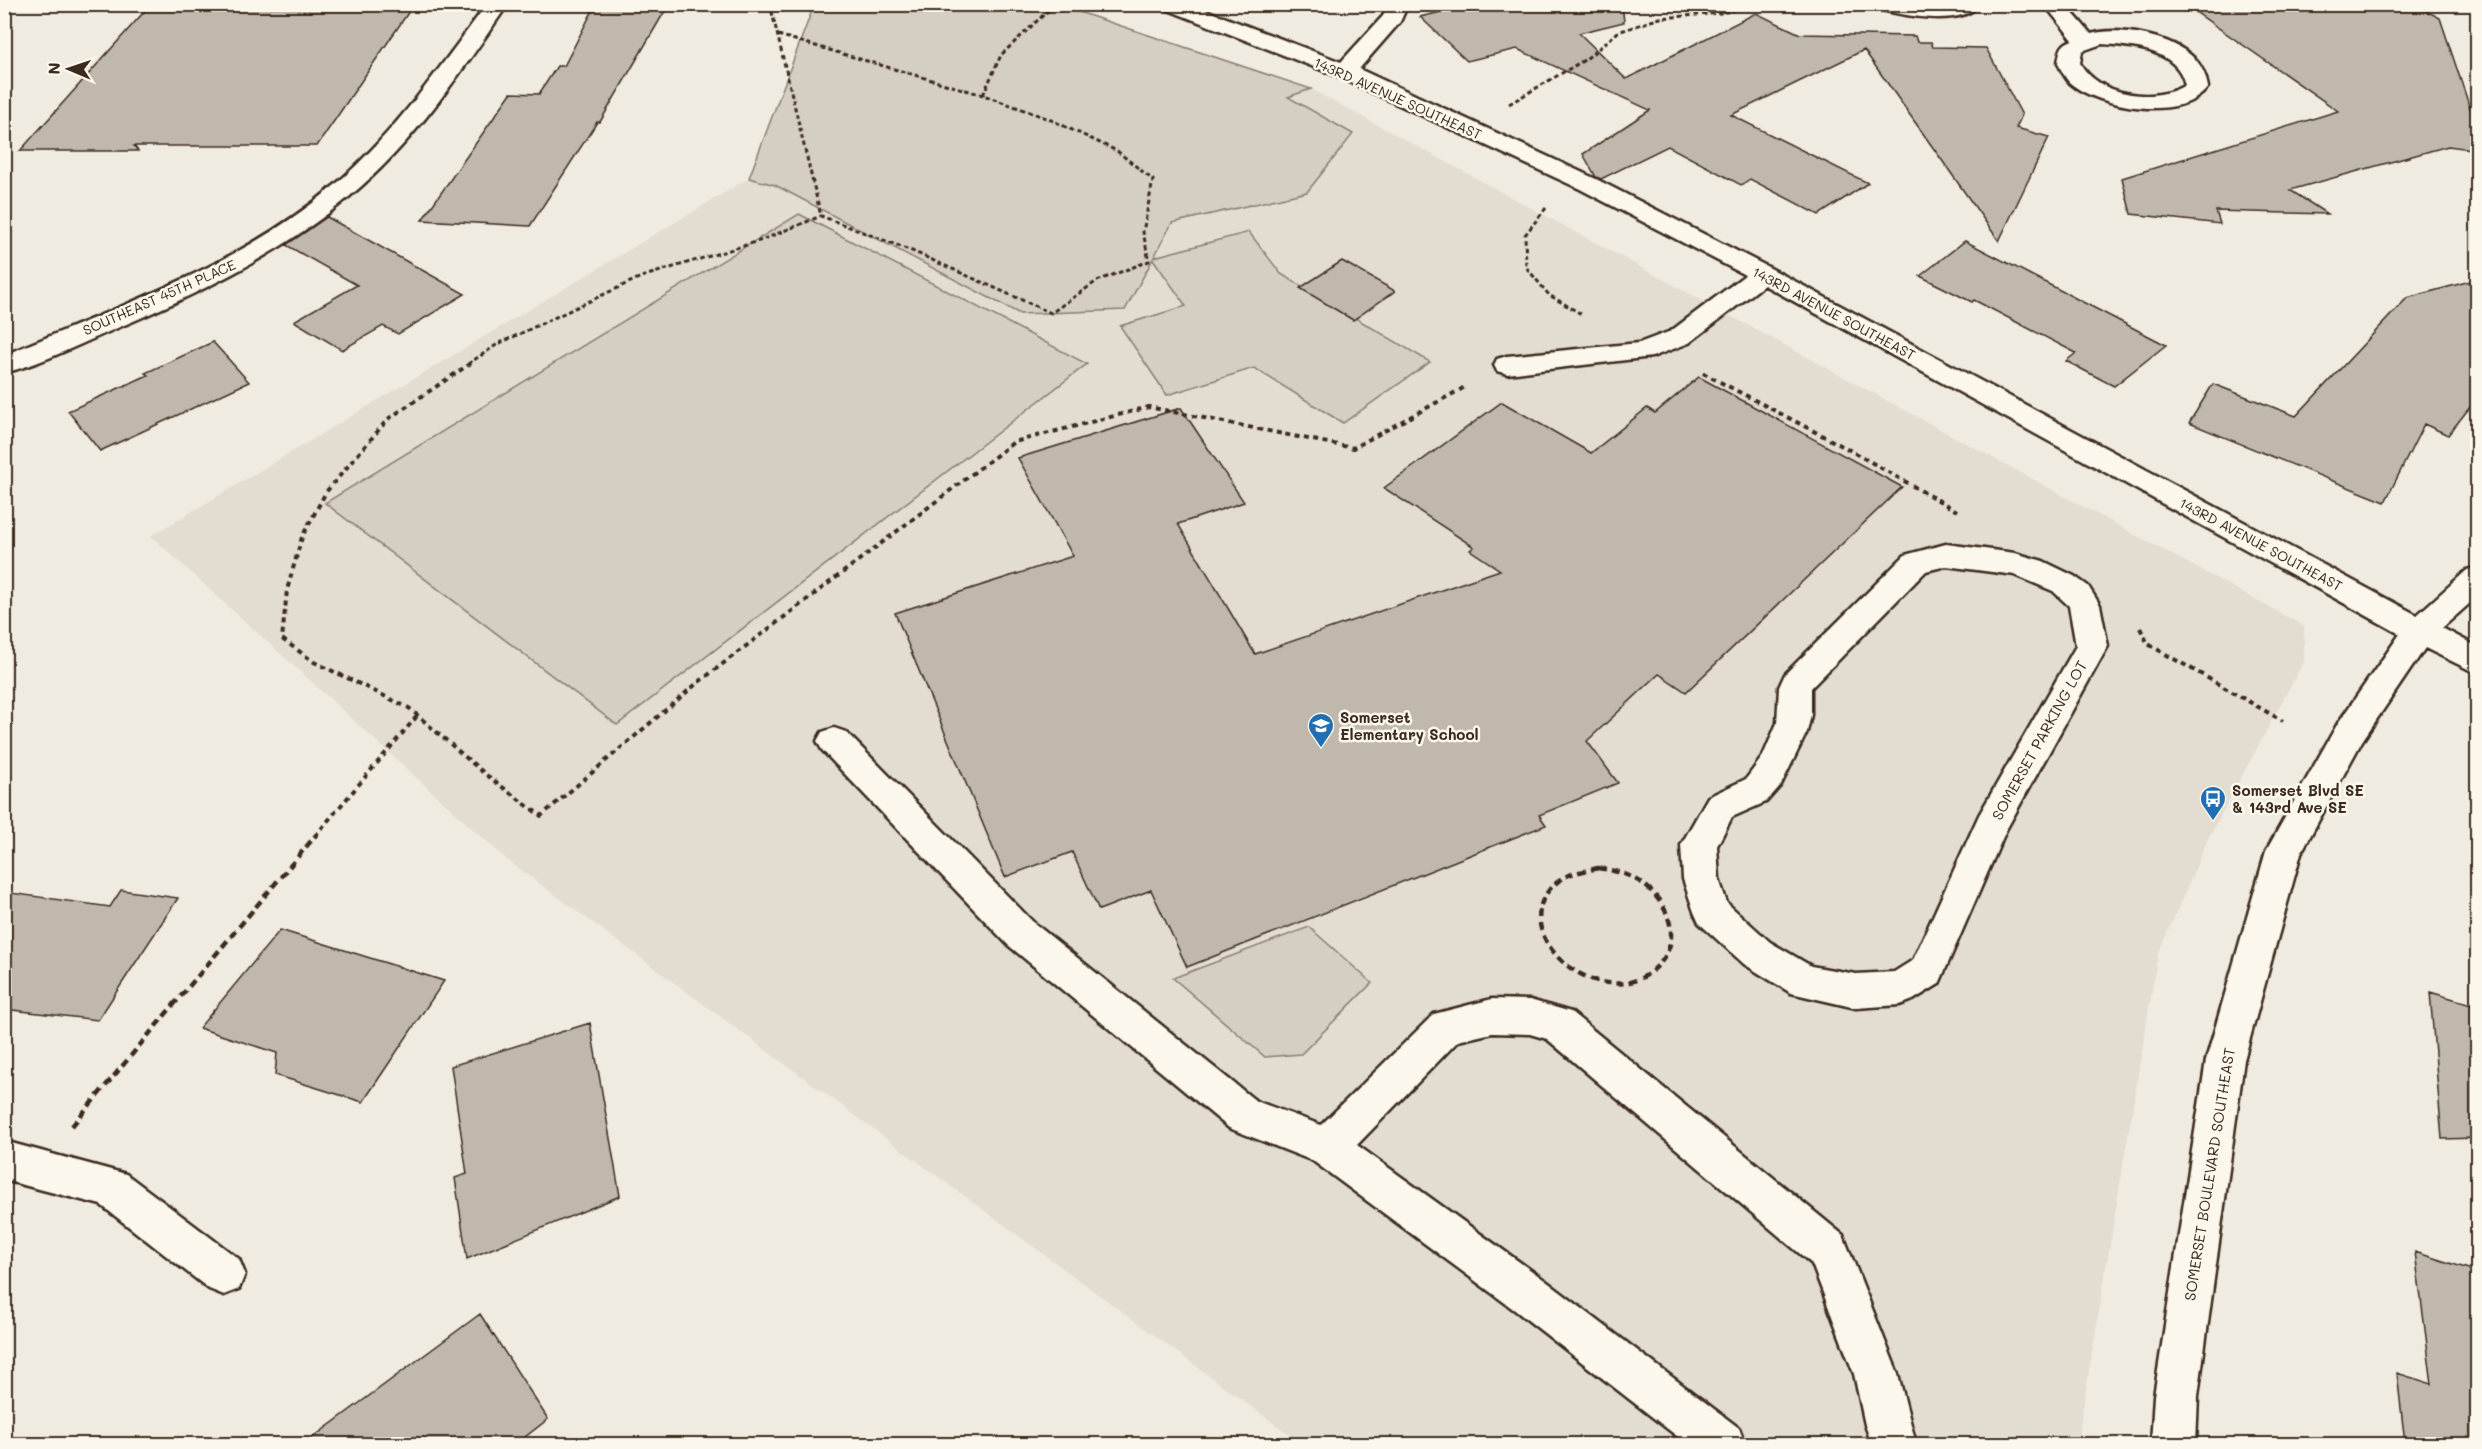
<svg xmlns="http://www.w3.org/2000/svg" width="2482" height="1449" font-family="Mali,sans-serif">
<style>
.built{fill:#e2dcd1}
.green{fill:#d5cec3;stroke:#887c70;stroke-width:1.5}
.building{fill:#c0b8ad;stroke:#3b2a1e;stroke-width:1.5}
.lines{fill:none;stroke-linecap:round;stroke-linejoin:round}
.minor-casing{stroke:#3b2a1e;stroke-width:5}
.path-far2{stroke:#3b2a1e;stroke-width:3;stroke-dasharray:4.5 3;stroke-linecap:butt}
.path-far1{stroke:#3b2a1e;stroke-width:4;stroke-dasharray:5 4.5;stroke-linecap:butt}
.path{stroke:#3b2a1e;stroke-width:4.5;stroke-dasharray:8 5;stroke-linecap:butt}
.minor{fill:#fbf7ec;fill-rule:evenodd}
.labels{text-anchor:middle;dominant-baseline:central;stroke-width:5;stroke-linejoin:round;paint-order:stroke}
.far-street-label{font-size:14px;fill:#3b2a1e;stroke:#fbf7ec}
.poi-label{font-size:15px;font-weight:bold;fill:#3b2a1e;stroke:#fbf7ec;text-anchor:start}
.street-label{font-size:15px;fill:#3b2a1e;stroke:#fbf7ec}
</style>
<rect width="100%" height="100%" fill="#f0ebe0"/>
<filter id="ink" filterUnits="userSpaceOnUse"><feTurbulence type="fractalNoise" baseFrequency=".0167" numOctaves="2"/><feDisplacementMap in="SourceGraphic" scale="12" xChannelSelector="R" yChannelSelector="G"/><feConvolveMatrix kernelMatrix="1 2 1 2 8 2 1 2 1" color-interpolation-filters="sRGB"/></filter>
<g filter="url(#ink)">
<!-- built -->
<path class="built" d="M814,5H1058L1311,89L2304,626V661L2209,837L2158,954L2077,1444H1302L506,859L151,536L749,178Z"/>
<!-- green -->
<path class="green" d="M814,5H1058L1311,89L1288,97L1353,134L1307,192L1172,223L1154,257L1249,232L1281,274L1430,362L1343,423L1254,368L1167,395L1120,326L1186,306L1153,259L1125,310L1020,314L775,185L749,178Z
M799,214L1087,364L617,725L325,503Z
M1309,927L1372,983L1301,1054L1265,1057L1173,978Z"/>
<!-- building -->
<path class="building" d="M151,4H414L317,146H134L138,151H20Z
M596,4H669L600,122H597L530,226L422,220L511,93L539,94L557,66H564Z
M1475,4H1622L1624,22L1579,33L1626,79L1756,13L1800,34L1915,36L1917,42H1931L1933,47L1986,48L2022,115L2016,128L2049,137L1999,241L1864,50L1731,115L1868,183L1819,215L1750,179L1741,185L1668,146L1601,179L1596,177L1583,154L1650,110L1517,49L1467,61L1420,17Z
M2184,4H2413L2440,18L2478,132V150L2448,146L2290,190L2327,214L2216,211L2220,224L2131,214L2122,178L2338,111Z
M327,217L413,265L465,294L398,334L383,326L342,350L294,321L357,285L286,245Z
M1965,241L2166,345L2114,386L2066,361L2076,353L1974,300L1972,302L1920,276Z
M1342,261L1395,291L1353,320L1300,288Z
M2478,279V397L2448,435L2424,424L2385,502L2189,423L2213,384L2296,416L2407,298Z
M213,342L249,382L100,451L68,411L148,375L145,373Z
M1699,377L1902,487L1686,692L1659,674L1587,741L1618,783L1539,815L1546,825L1187,967L1151,890L1099,910L1072,852L1005,877L895,613L1073,556L1018,458L1181,408L1244,502L1178,524L1255,654L1500,570L1470,550L1474,547L1384,488L1502,402L1591,453L1647,408L1655,413Z
M121,890L178,898L98,1020L4,1009V892L110,907Z
M280,930L444,981L363,1102L275,1075L277,1053L199,1028Z
M2430,992L2478,1006V1138L2442,1139Z
M590,1023L620,1196L467,1259L455,1178L467,1174L451,1066Z
M2415,1252L2478,1272V1444H2405L2397,1373L2432,1384Z
M480,1314L548,1419L516,1444H304Z"/>
<g class="lines">
<defs>
<path id="minor" d="M487,4H508C462,71 413,144 350,196C282,253 203,291 122,326C84,342 44,363 4,373V355C118,307 240,266 335,185C394,134 440,67 487,4Z
M1160,4H1190L1341,62L1383,16L1387,4H1408L1400,22L1359,69L1596,179L1772,269L2417,615L2467,570L2478,567V596L2442,628L2478,647V674L2425,648L2362,741L2301,853L2244,1060L2198,1396L2196,1444H2151L2154,1396L2206,1060L2266,851L2338,723L2400,634L1764,285L1689,343L1652,357L1507,374L1497,371L1494,365L1497,359L1507,356L1639,343L1671,331L1745,275L1580,189L1337,76L1163,8Z
M1871,4H1979C1962,29 1897,14 1874,8Z
M2044,4H2065L2091,34C2119,26 2172,36 2194,58C2202,66 2206,76 2208,87C2183,123 2098,107 2070,83C2065,78 2061,70 2058,63C2060,51 2060,44 2073,40ZM2102,44C2132,46 2178,49 2185,85C2155,104 2098,96 2080,63L2082,51Z
M1946,544L2015,553L2043,561L2074,576L2088,586L2100,605L2108,646L2006,830L1939,984L1913,1000L1900,1005L1856,1008L1791,993L1744,964L1699,923L1694,912L1683,879L1681,845L1708,797L1746,779L1763,756L1777,723L1779,687L1785,674L1905,555ZM1946,566L2015,575L2053,591L2069,606L2076,646L1979,815L1913,960L1894,972L1856,974L1811,966L1770,942L1727,903L1719,879L1717,846L1732,817L1766,802L1781,785L1807,732L1811,715V688L1926,571Z
M834,728L846,732L1034,923L1256,1101L1321,1125L1434,1014L1492,999L1530,1000L1571,1012L1843,1235L1898,1374L1916,1444H1872L1865,1425L1854,1374L1812,1264L1547,1039L1530,1034L1492,1033L1458,1041L1357,1145L1546,1281L1739,1428L1745,1444H1687L1516,1311L1313,1161L1229,1128L1008,945L822,750L817,741L822,732Z
M4,1141L126,1174L239,1259L245,1274L239,1289L224,1295L209,1289L101,1205L4,1180Z"/>
</defs>
<!-- minor casing -->
<use href="#minor" class="minor-casing"/>
<!-- path-far2 -->
<path class="path-far2" d="M770,4L821,216
M778,35L983,95
M1509,104L1586,59L1618,32L1660,18L1721,13L1763,4
M1546,208L1525,235L1526,267L1549,295L1583,315
M468,364L498,344L641,277L759,241L821,216L912,251L1051,313L1097,281L1149,261L1143,232L1153,180L1117,151L1049,119L983,95L1001,55L1055,4"/>
<!-- path-far1 -->
<path class="path-far1" d="M471,363L388,419L326,492L302,537L287,590L282,639L314,662L409,708L485,774L541,816L695,685L1014,442L1149,407L1353,448L1467,386
M1703,373L1846,448L1957,511
M2140,628L2148,644L2283,721
M315,836L418,715"/>
<!-- path -->
<path class="path" d="M1598,868C1612,870 1625,873 1637,880C1664,896 1684,934 1661,962C1607,1028 1489,926 1563,878C1572,872 1587,871 1598,868Z
M72,1126L316,835"/>
<!-- minor -->
<use href="#minor" class="minor"/>
</g>
</g>
<!-- icons -->
<defs>
<symbol id="school-pin" viewBox="-11 -11 22 30"><path d="M0 17L-7.5 6A9.5 9.5 0 1 1 7.5 6Z" fill="#1f6fb2" stroke="#fbf7ec"/><path d="M0-5L7-2L0 1L-7-2ZM-4 1L0 2.5L4 1V4Q0 6-4 4Z" fill="#fff"/></symbol>
<symbol id="bus-pin" viewBox="-11 -11 22 30"><path d="M0 17L-7.5 6A9.5 9.5 0 1 1 7.5 6Z" fill="#1f6fb2" stroke="#fbf7ec"/><path d="M-5-6H5V4H4V6H2V4H-2V6H-4V4H-5ZM-3.5-4V0h7V-4ZM-3.5 1.2v1.5H-2V1.2ZM2 1.2v1.5H3.5V1.2Z" fill="#fff"/></symbol>
</defs>
<g fill-rule="evenodd">
<use href="#school-pin" x="1306" y="711" width="30" height="40"/>
<use href="#bus-pin" x="2198" y="784" width="30" height="40"/>
</g>
<g class="labels">
<!-- far-street labels -->
<g class="far-street-label">
<text transform="translate(1398 98) rotate(24)">143RD AVENUE SOUTHEAST</text>
<text transform="translate(159 297) rotate(-24)">SOUTHEAST 45TH PLACE</text>
<text transform="translate(1834 313) rotate(28)">143RD AVENUE SOUTHEAST</text>
<text transform="translate(2261 544) rotate(28)">143RD AVENUE SOUTHEAST</text>
</g>
<!-- poi labels -->
<g class="poi-label">
<text x="1340" y="717">Somerset<tspan x="1340" dy="17">Elementary School</tspan></text>
<text x="2232" y="790">Somerset Blvd SE<tspan x="2232" dy="17">&amp; 143rd Ave SE</tspan></text>
</g>
<!-- street labels -->
<g class="street-label">
<text transform="translate(2039 740) rotate(-61)">SOMERSET PARKING LOT</text>
<text transform="translate(2209 1174) rotate(-81)">SOMERSET BOULEVARD SOUTHEAST</text>
</g>
</g>
<!-- margin -->
<rect width="2482" height="1449" fill="none" stroke="#fbf7ec" stroke-width="24"/>
<rect x="12" y="12" width="2458" height="1425" fill="none" stroke="#3b2a1e" stroke-width="2" filter="url(#ink)"/>
<!-- north arrow -->
<g transform="translate(69 69) rotate(272)" stroke="#fbf7ec" stroke-width="4.5" paint-order="stroke">
<path d="M0-4.5L10 22L0 15L-10 22Z" fill="#3b2a1e"/>
<text y="-9" font-size="16" font-weight="bold" text-anchor="middle" fill="#3b2a1e">N</text>
</g>
</svg>
